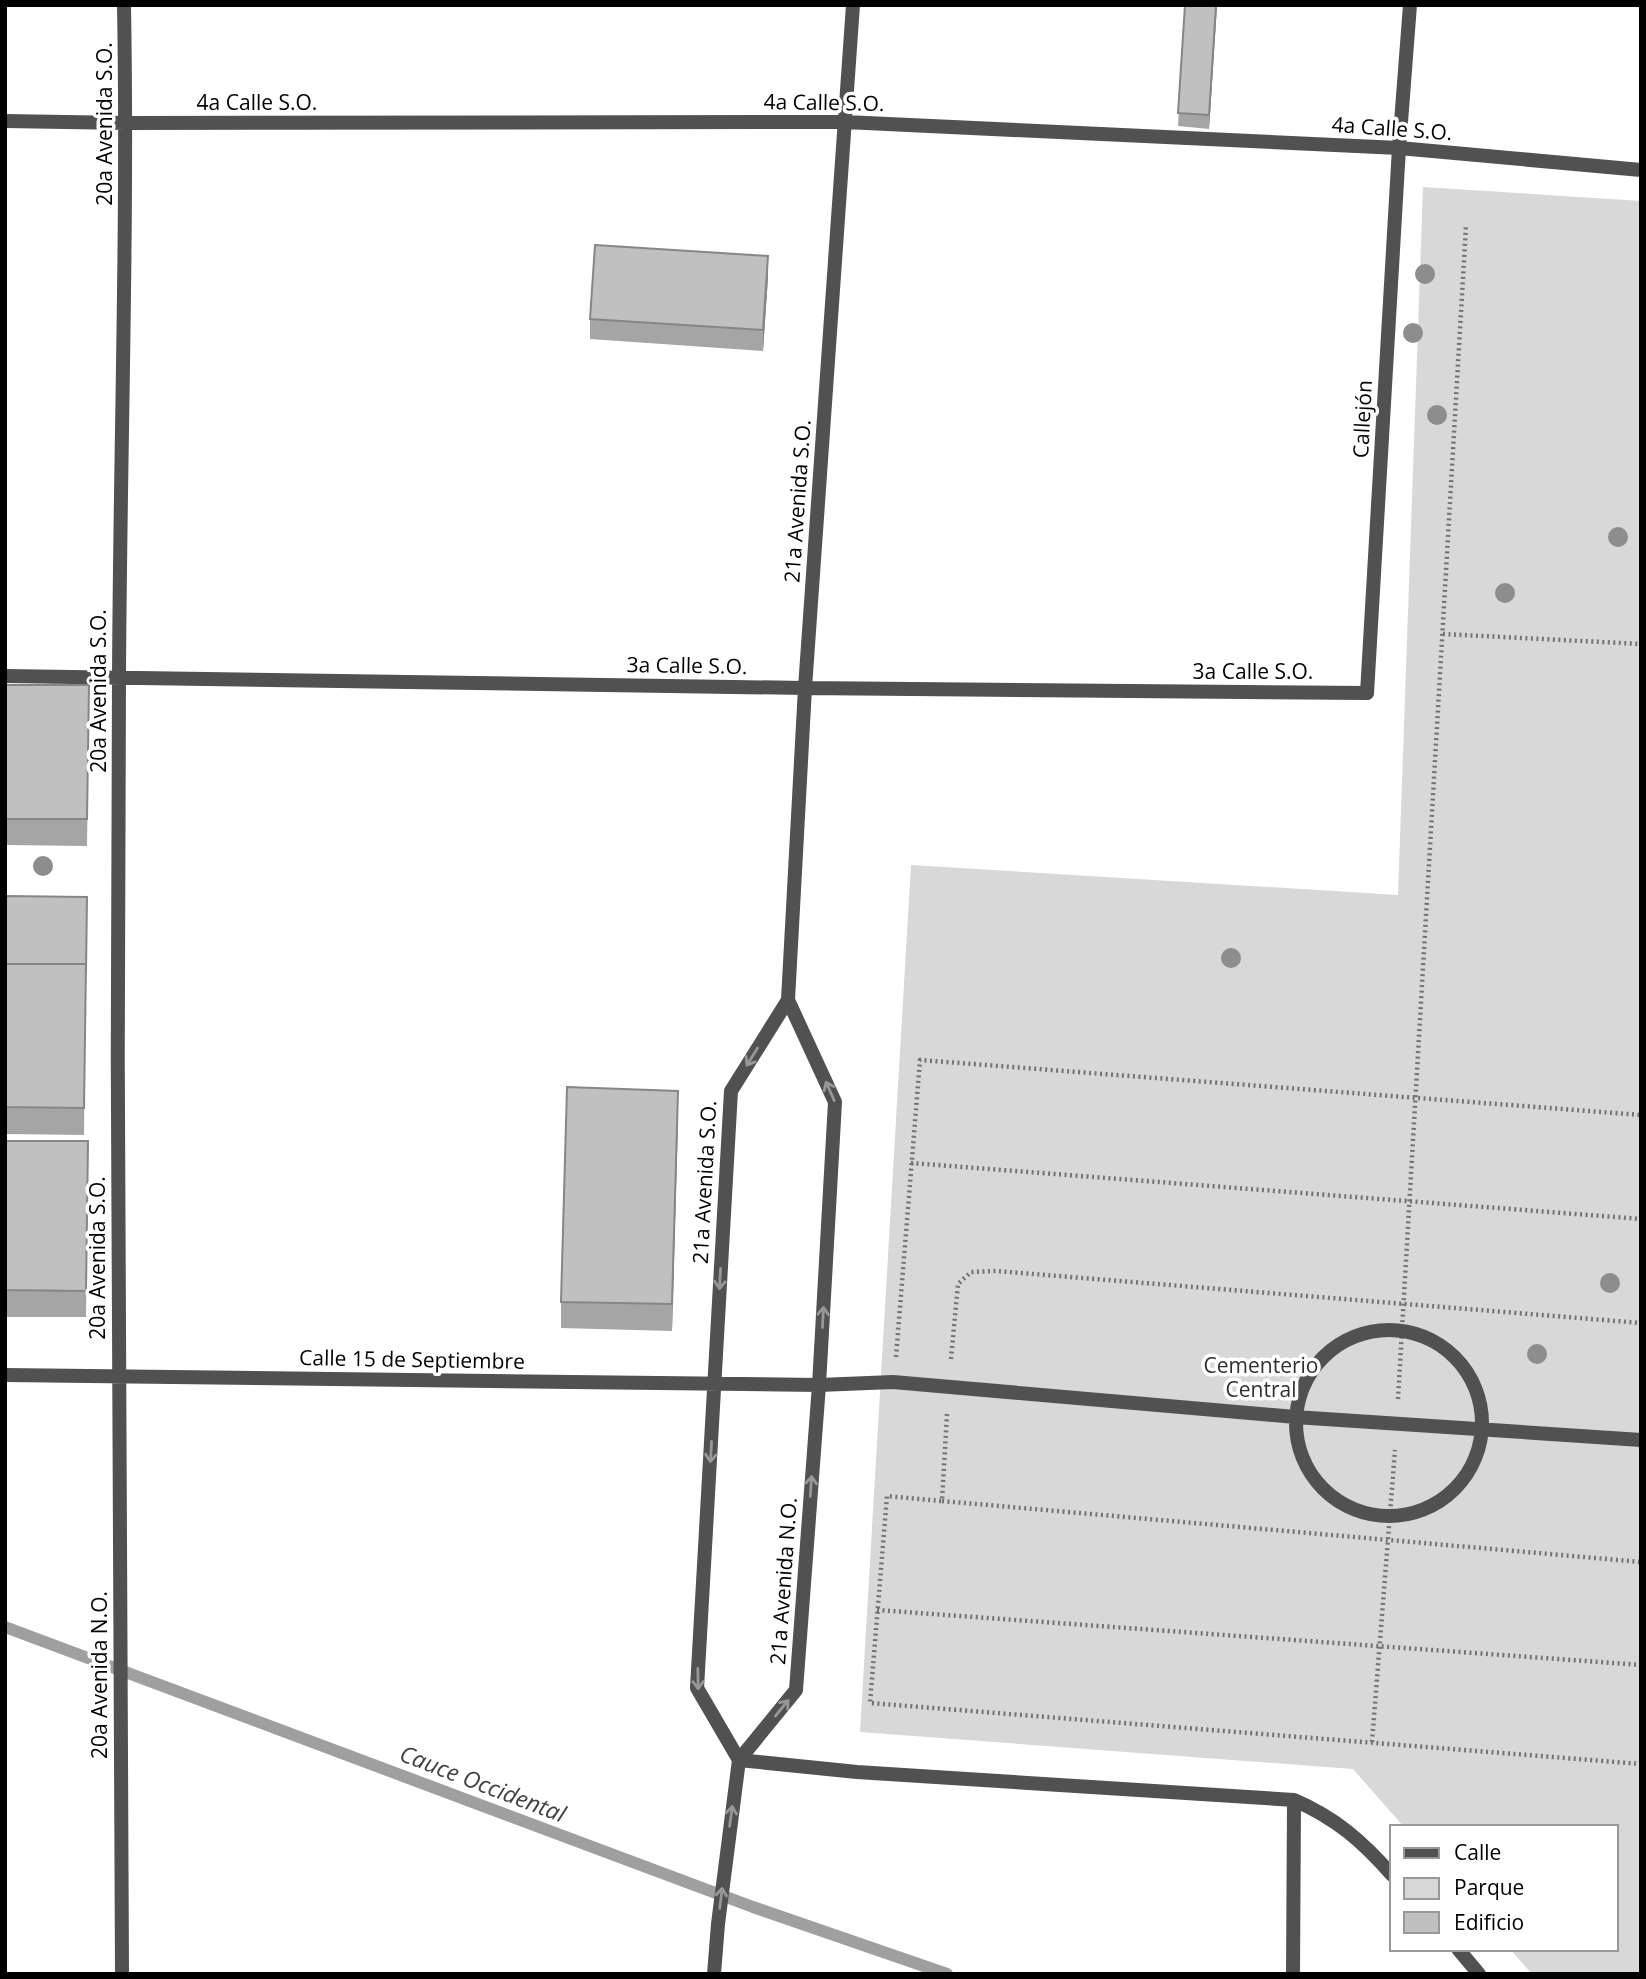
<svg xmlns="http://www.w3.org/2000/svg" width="1646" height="1979" font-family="'Open Sans',sans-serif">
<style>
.green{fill:#d8d8d8}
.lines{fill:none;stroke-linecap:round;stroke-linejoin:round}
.stream{stroke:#9f9f9f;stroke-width:12}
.path{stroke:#737373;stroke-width:4.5;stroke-dasharray:2 3.5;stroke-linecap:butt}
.service{stroke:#515151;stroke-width:14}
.pedestrian{stroke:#515151;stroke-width:14}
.minor{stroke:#515151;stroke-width:14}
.tree{fill:#8d8d8d}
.wall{fill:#a5a5a5}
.shaded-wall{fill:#868686}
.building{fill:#c0c0c0;stroke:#868686;stroke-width:2}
.oneway{stroke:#979797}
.labels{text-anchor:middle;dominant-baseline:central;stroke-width:7;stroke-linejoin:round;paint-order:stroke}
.street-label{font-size:21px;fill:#000;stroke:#fff}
.park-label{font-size:21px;fill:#2f2f2f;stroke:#fff}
.water-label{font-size:23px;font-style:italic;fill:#404040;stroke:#fff}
</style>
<rect width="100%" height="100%" fill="#fff"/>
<!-- green -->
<path class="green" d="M1423,187L1641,201V1974H1532L1510,1949H1616V1827H1404L1353,1769L860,1732L911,865L1398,895Z"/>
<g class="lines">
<!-- stream -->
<path class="stream" d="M5,1627L753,1907L947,1974"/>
<!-- path -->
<path class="path" d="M1443,634L1641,644
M911,1163L1641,1219
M896,1357L920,1060L1641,1115
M951,1359L958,1284L971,1272L996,1271L1641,1323
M1398,1399L1466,226
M947,1414L942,1501L887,1496L870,1703L1641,1764
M942,1501L1641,1562
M877,1610L1641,1665
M1372,1742L1395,1450"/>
<!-- service -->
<path class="service" d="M1296 1423a93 93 0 1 1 186 0a93 93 0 1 1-186 0Z
M819,1385L893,1382L1295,1417L1641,1440"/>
<!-- pedestrian -->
<path class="pedestrian" d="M1367,693L1399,148"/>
<!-- minor -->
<path class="minor" d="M5,121L126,123L845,122L1399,148L1641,170
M1399,148L1410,5
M5,676L805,688L1367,693
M5,1375L819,1385
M739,1760L697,1688L731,1091L788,1000
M739,1760L857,1772L1294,1800C1336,1818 1363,1842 1392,1875
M1458,1949L1479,1974
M122,1974C119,1542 116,1110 119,678C120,454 128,229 124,5
M714,1974L718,1924L739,1760L796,1690L819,1385L835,1102L788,1000L805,688L853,5
M1293,1974L1294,1800"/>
</g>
<!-- trees -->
<g class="tree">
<circle cx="1425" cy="274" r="10"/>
<circle cx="1413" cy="333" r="10"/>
<circle cx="1437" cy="415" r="10"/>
<circle cx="1618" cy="537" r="10"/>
<circle cx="1505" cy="593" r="10"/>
<circle cx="43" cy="866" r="10"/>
<circle cx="1231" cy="958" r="10"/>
<circle cx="1610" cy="1283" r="10"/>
<circle cx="1537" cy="1354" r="10"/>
</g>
<!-- wall -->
<path class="wall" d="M1185,5H1217L1209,129L1178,126Z
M768,277L763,351L590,339V319Z
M5,685L89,712L87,846L5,845Z
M5,896L87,897L84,1135L5,1134Z
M678,1117L672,1331L561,1328V1302Z
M5,1141H88L86,1317H5Z"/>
<!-- shaded-wall -->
<path class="shaded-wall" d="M1216,5H1217L1209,129V115Z
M768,256V277L763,351V330Z
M678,1091V1117L672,1331V1304Z"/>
<!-- building -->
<path class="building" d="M1185,5H1216L1209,115L1178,113Z
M595,245L768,256L763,330L590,319Z
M5,685H89L87,819H5Z
M5,896L87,897L86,971V964H5Z
M5,964H86L84,1108L5,1107Z
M567,1087L678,1091L672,1304L561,1302Z
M5,1141H88L86,1291L5,1290Z"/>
<!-- one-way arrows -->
<defs><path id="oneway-shaft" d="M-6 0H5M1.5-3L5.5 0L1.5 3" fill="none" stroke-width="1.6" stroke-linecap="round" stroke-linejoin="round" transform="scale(1.75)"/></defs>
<g class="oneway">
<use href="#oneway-shaft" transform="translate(752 1057) rotate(122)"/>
<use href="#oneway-shaft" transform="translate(830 1091) rotate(-114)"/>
<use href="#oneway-shaft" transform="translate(720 1279) rotate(93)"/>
<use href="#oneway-shaft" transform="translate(823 1317) rotate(-87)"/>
<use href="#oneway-shaft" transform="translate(711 1452) rotate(93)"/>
<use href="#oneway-shaft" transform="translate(811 1486) rotate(-86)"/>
<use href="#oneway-shaft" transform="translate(698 1679) rotate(89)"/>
<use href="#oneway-shaft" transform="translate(782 1708) rotate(-51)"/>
<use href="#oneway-shaft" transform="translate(731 1816) rotate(-82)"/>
<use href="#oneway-shaft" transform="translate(721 1898) rotate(-83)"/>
</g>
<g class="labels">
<!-- street labels -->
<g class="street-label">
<text x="257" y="102">4a Calle S.O.</text>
<text transform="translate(824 102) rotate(1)">4a Calle S.O.</text>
<text transform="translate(104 124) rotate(-90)">20a Avenida S.O.</text>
<text transform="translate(1392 128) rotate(4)">4a Calle S.O.</text>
<text transform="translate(1362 419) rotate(-87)">Callejón</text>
<text transform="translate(797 501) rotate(-86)">21a Avenida S.O.</text>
<text transform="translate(687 665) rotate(1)">3a Calle S.O.</text>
<text x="1253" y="671">3a Calle S.O.</text>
<text transform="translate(98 691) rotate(-90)">20a Avenida S.O.</text>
<text transform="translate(704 1182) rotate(-87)">21a Avenida S.O.</text>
<text transform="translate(97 1258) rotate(-90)">20a Avenida S.O.</text>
<text transform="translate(412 1359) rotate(1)">Calle 15 de Septiembre</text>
<text transform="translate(783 1581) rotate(-86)">21a Avenida N.O.</text>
<text transform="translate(99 1675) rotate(-90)">20a Avenida N.O.</text>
</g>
<!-- park labels -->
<g class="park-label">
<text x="1261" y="1365">Cementerio<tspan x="1261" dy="24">Central</tspan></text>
</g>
<!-- water labels -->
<g class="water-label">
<text transform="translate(483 1783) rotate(21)">Cauce Occidental</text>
</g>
</g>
<!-- border -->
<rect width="1646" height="1979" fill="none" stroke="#000000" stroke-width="14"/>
<!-- legend -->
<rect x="1390" y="1825" width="228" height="126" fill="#ffffff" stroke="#999999" stroke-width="2"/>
<rect x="1404" y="1848" width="35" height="10" fill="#515151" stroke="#999999" stroke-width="2"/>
<text x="1454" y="1860" font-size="21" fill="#000000">Calle</text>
<rect x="1404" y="1878" width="35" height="21" fill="#d8d8d8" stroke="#999999" stroke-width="2"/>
<text x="1454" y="1895" font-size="21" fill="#000000">Parque</text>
<rect x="1404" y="1912" width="35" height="21" fill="#c0c0c0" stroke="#999999" stroke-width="2"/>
<text x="1454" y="1930" font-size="21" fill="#000000">Edificio</text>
</svg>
